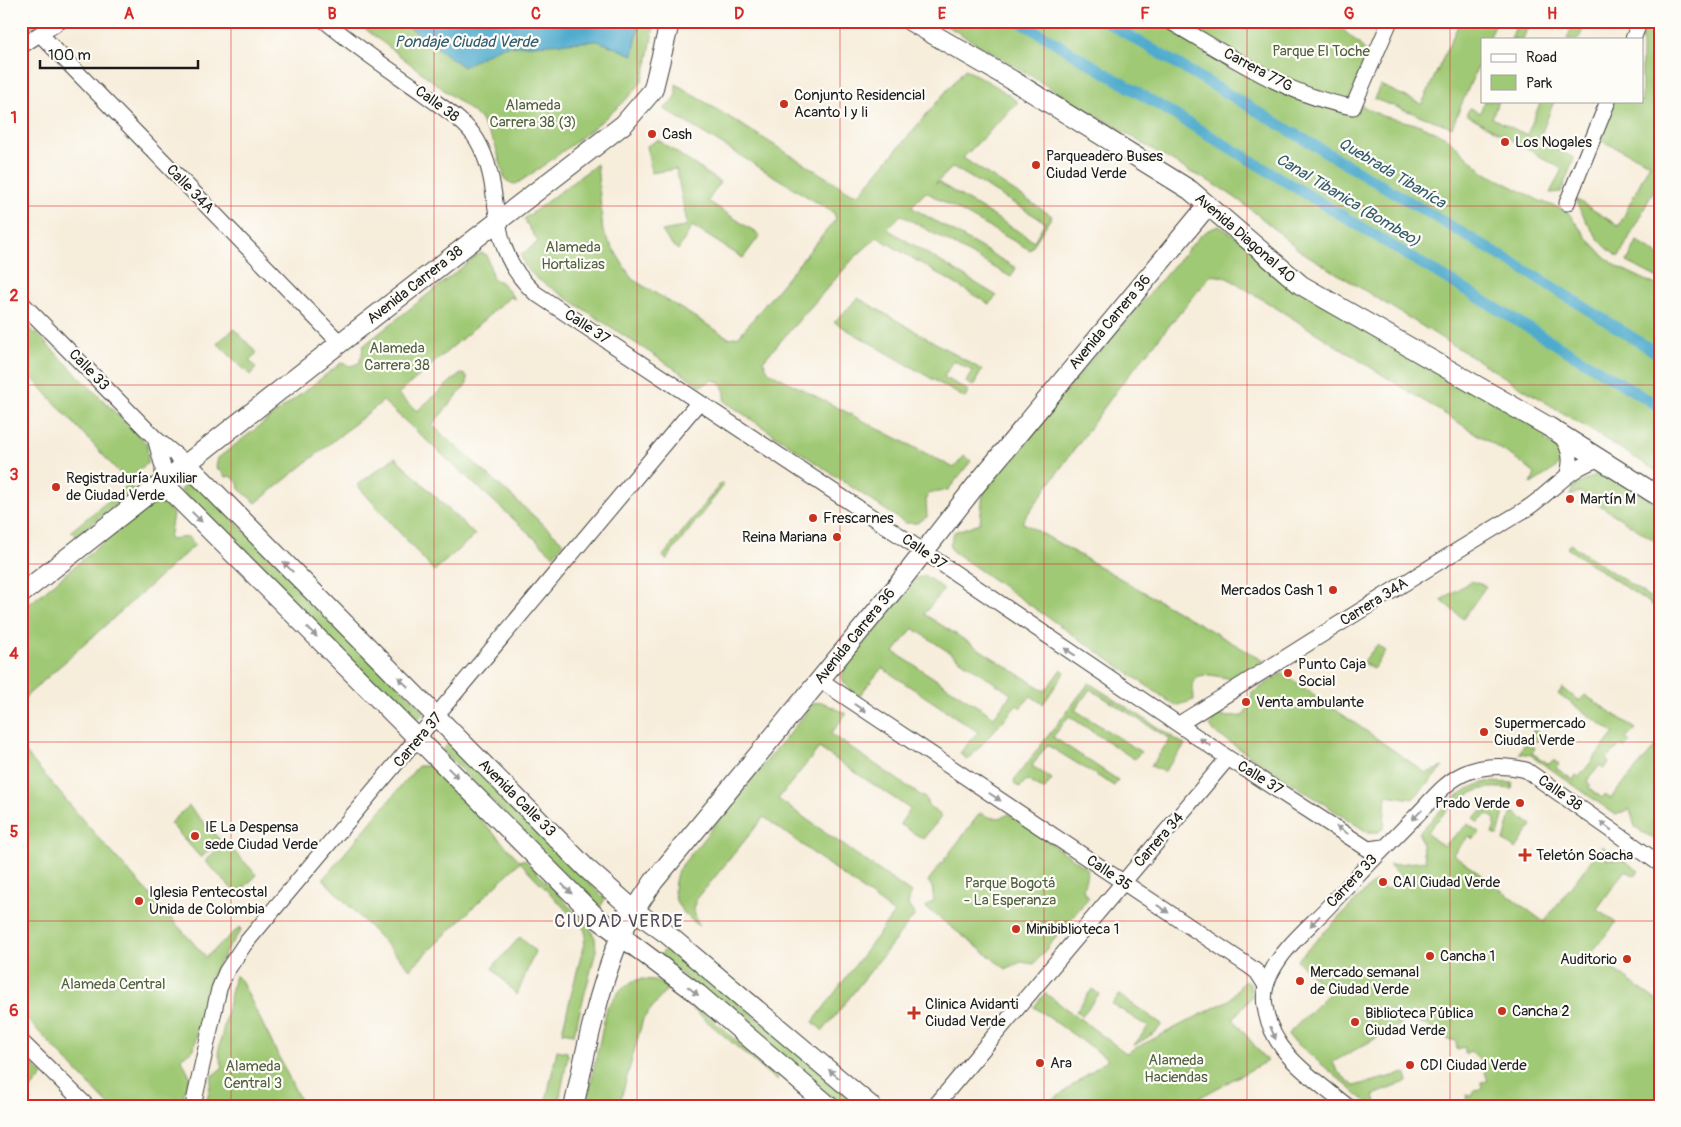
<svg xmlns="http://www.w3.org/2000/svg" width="1681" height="1127" font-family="Pangolin,sans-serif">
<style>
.green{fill:#a0c975;stroke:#5e7248;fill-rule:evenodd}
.water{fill:#4fabcd;stroke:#366474}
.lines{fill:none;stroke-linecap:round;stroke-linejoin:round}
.canal{stroke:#4fabcd;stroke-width:11}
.minor-casing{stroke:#3d3b39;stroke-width:17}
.major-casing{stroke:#3d3b39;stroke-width:21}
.minor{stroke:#fff;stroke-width:15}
.major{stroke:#fff;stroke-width:19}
.oneway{fill:#999}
.grid{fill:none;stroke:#d62828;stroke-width:1;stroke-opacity:0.55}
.poi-dot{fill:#c8321e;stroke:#fdfcf7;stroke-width:2}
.labels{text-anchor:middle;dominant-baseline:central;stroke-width:4.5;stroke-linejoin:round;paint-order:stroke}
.park-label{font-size:15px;fill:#516140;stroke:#fdfcf7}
.street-label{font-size:15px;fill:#1c1c1c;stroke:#fdfcf7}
.poi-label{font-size:15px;fill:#1c1c1c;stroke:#fdfcf7;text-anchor:start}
.water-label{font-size:16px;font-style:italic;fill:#335c6c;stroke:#fdfcf7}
.quarter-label{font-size:18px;letter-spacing:1px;fill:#504b5b;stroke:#fdfcf7}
.neatline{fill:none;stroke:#d62828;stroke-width:2}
.grid-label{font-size:16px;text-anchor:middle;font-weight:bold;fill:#d62828}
</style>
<rect width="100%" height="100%" fill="#fdfcf7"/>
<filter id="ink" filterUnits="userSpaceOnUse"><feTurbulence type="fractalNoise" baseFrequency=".02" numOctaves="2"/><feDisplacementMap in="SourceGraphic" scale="10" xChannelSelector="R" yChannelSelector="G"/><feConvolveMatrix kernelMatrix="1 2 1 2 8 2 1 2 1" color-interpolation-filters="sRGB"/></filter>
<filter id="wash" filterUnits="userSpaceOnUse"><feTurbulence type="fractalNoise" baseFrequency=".0096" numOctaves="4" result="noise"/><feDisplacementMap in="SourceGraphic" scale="20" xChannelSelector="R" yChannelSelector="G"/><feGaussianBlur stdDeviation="1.12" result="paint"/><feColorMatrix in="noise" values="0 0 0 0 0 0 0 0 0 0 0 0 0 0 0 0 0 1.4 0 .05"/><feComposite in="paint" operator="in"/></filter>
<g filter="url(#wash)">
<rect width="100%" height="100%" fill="#f7eddb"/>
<!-- green -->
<path class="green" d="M21,21H49L21,39Z
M355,21H655C651,40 649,60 643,78C636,100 539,170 516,184L510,183L505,179L495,144L479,117Z
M939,21H1333C1343,31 1365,46 1368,56L1349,99L1382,116L1420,125L1446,137L1484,172L1540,201L1567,211L1587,238L1605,257L1618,267L1660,287V473L1299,250C1266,222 1232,190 1192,173Z
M1460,21H1497L1489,39H1482V56L1452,127L1374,99L1380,85L1422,104Z
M1518,21H1530L1523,39H1511Z
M1574,21H1586L1579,39H1567Z
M1645,21H1660V178L1619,257C1598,245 1585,220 1574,198L1619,226L1650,163L1597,139L1613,101H1642V39H1638Z
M965,69L996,86L1018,102L963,158L1052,216L1030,250L926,192L911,207L1016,268L1011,277L901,215L887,229L997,296L989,304L877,237L853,259L763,361L769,372L954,468L964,456L971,461L948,490L928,494L926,499L927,517L917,523H905L724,401L725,392L720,382L712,380L701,386L536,278L525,266L521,255L538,242L524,219L597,164L603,232L632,279L729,338L739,336L836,219L834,213L664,109L676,98V84L853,194L860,193ZM953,167L1045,222L1034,241L938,182L935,184Z
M1484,101H1498L1492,118L1527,135L1541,101H1554L1539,140L1574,158L1561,192L1550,193L1562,169L1466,114L1470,108L1480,113Z
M658,140L720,182L708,201L760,235L743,258L692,226L678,250L670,243L662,231L684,227L687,223L676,169L651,173L647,146Z
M1219,226L1549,436L1545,440L1559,449L1561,461L1556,468L1531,484L1535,474L1518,460L1238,284L1225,277L1211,275L1119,387L1022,522L1264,661L1232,679L1211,675L1198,676L1193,684L1194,700L1176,706L952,551L950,546L954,532L980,523L983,493L1093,358L1198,238L1208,230Z
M1637,241L1660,256V279L1627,262Z
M480,253L487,255L493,279L501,282L515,299L510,297L398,394L417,411L457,376L462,374L467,376V384L432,425L564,543L553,555L383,401L256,503L239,489L238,483L231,476L226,477L216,467L218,458L341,363L351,366L359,363L362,355L363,346Z
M858,298L982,370L973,386L966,382L972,371L953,360L944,377L969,391L965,398L834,322Z
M21,318L147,444L148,463L126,480L21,366Z
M234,329L257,353L249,360L256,368L250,375L217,343Z
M395,457L475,535L434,571L357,485Z
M1597,474H1608L1660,506V544L1579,492L1570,496L1573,487Z
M192,478L425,712L413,724L180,490Z
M721,483L724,485L666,560L663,556Z
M129,484L134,490L76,536L71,531Z
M158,504L165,505L173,514L169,539L189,537L195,545L21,701V611L147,506Z
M1570,544L1660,604V610L1567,548Z
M924,575L944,589L924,614L1045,691L1061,669L1065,672L1043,704L1031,696L1020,708L1017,705L968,760L960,753L978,732L882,668L859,696C846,687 836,679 847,664L917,578ZM913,628L1011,694L994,717L894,652Z
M1471,581L1486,586L1463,619L1441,600Z
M1377,645L1386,651L1373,669L1363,662Z
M1283,673L1426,773L1443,767L1413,799L1386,795L1384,826L1379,832H1367L1214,732L1210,726L1216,715L1229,717L1243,716L1251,703L1252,693Z
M1089,683L1185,745L1164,772L1151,766L1170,739L1090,689L1075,710L1141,752L1134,759L1069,716L1053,737L1118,780L1114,786L1047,745L1032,766L1052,779L1044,790L1027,780L1020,787L1015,785L1014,780Z
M1563,688L1579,701L1585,695L1636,729L1626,739L1630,742L1625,748L1621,745L1606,759L1609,763L1604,769L1600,765L1587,781L1590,785L1588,787L1602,798L1605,795L1610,799L1660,741V843L1635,827L1630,809L1616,815L1531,755L1519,753L1534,730L1540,734L1532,746L1535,748L1532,753L1549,764L1553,760L1559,764L1556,768L1573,780L1576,775L1579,777L1614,733L1558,694Z
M822,702L846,714L831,734L926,799L928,806L942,816L923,839L900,824L910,809L819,748L778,799L911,893L908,905L915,915L823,1031L813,1022L894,913L764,817L696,900L693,909L699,926C676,908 669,898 678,870L814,703Z
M451,741L605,899L599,909L442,750Z
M21,747L88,826L206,957L240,927L241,931C207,972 204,999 194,1049L181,1058L190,1076L180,1106H110L21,1013Z
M418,766H430L520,861L524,859L590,928L595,938L596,951L574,1034L562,1032L586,935L584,929L520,862L410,969L323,879Z
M1488,782L1513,783L1512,789C1501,788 1488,786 1477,791C1457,798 1439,818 1426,833L1443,846L1468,824L1480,833L1474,839L1469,836L1453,854L1544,922L1602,846L1608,850L1607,859L1625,861L1639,871L1635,876L1625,870L1597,909L1616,923L1591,953L1660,1003V1106H1528L1524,1103L1522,1106H1461L1460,1102L1467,1101L1466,1095L1473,1096L1474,1090L1482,1089L1481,1082L1488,1081L1485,1072L1488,1068L1470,1051L1465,1054V1047L1457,1049L1456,1041L1447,1039L1446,1032L1409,1020L1333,1062L1337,1071L1354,1086L1405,1073L1408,1081L1374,1095L1377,1106H1371L1287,1035L1329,993L1297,960L1375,881L1386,890L1400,876L1389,865L1426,861L1419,833C1439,812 1458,788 1488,782Z
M189,806L220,840L201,858L170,823Z
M1490,806L1505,808L1498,836L1492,834L1495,826V819L1487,814L1478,823L1473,818Z
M1512,811L1532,825L1516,849L1504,841Z
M980,813C991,819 998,820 1009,814L1088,869L1083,890L1089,897L1034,964L1021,962L1006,969L925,907L934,900L932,887L928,881Z
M225,842L257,875L237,894L205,861Z
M520,937L535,951L517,995L492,968Z
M669,944L861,1106H840L660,956Z
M235,975L241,980L303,1106H206L212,1076L223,1067L218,1053Z
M641,979L654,980L677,989L778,1077L777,1081L668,988L643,1019L619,1106H586L607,1007L621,989L633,981Z
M1245,980L1250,983L1252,996L1233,1019L1267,1061L1184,1106H1045L1108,1059L1034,1007L1045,993L1126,1053L1229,1000Z
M1092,989L1099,994L1082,1016L1076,1011Z
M1119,995L1162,1024L1156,1032L1133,1046L1148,1027L1112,1004Z
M557,1050L567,1052L568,1056L558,1106H545Z
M21,1053L43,1075L21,1101Z"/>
<!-- water -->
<path class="water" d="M401,21H640L633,55L598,41L500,47L463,67Z"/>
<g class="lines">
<!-- canal -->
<path class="canal" d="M1019,21L1660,407
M1105,21L1538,278L1660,355"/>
</g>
</g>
<g filter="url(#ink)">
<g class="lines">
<defs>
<path id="minor" d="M325,21C356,47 390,70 423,93C441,107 465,120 477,140C507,192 482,245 535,293L902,537L1228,758L1368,849L1384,847
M1169,21C1227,54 1286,96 1353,107L1390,21
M40,34L340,343
M1633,39L1640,21
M21,46L60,21
M1567,203L1608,101
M21,302L155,438L187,464
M1559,434C1570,446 1573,461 1567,476
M155,438L163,467V483
M820,680L1249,966L1257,972L1266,986
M1179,724C1295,652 1409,579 1526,509C1551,493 1571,465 1601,459
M21,1041L87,1106
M193,1106L219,989L226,972L244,945L699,402
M935,1106L1228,758
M1347,1106C1313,1078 1271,1053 1265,1006C1263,995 1266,983 1271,973C1283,948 1309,927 1328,907C1357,876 1386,846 1415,817C1430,802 1444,783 1463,774C1484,764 1505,765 1526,770L1660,864"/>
<path id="major" d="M910,21L1012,80L1190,190L1301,285L1549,427L1660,497
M187,464L586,868L635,911L667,934L871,1106
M163,483L597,918L698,994L829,1106
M21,594L331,350L624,124L653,90L670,21
M574,1106C586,1048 598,991 620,937C629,917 642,899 654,881L897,586L976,485L1208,205"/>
</defs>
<!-- minor casing -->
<use href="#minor" class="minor-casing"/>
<!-- major casing -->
<use href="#major" class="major-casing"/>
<!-- minor -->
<use href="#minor" class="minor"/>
<!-- major -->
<use href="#major" class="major"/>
</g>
<!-- one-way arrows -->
<defs><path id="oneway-solid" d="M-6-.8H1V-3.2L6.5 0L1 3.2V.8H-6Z" transform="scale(1.25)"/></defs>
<g class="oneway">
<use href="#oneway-solid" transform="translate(197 517) rotate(45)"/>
<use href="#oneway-solid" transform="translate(288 567) rotate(-135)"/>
<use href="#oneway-solid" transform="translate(312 632) rotate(45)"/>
<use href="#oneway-solid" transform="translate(1070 652) rotate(-146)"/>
<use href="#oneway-solid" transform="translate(403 682) rotate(-135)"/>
<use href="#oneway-solid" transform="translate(860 708) rotate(34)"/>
<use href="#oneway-solid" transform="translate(1205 742) rotate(-146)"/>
<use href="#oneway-solid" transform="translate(453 773) rotate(45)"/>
<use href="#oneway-solid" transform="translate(995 797) rotate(33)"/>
<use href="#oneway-solid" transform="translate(1417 815) rotate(135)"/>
<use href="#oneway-solid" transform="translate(1606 826) rotate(-142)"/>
<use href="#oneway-solid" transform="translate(1342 830) rotate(-148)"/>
<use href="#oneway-solid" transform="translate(567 889) rotate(45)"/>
<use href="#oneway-solid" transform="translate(1163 909) rotate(33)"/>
<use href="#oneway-solid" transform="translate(1315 921) rotate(133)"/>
<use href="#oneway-solid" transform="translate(693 991) rotate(39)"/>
<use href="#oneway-solid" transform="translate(1273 1033) rotate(67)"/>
<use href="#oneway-solid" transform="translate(834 1074) rotate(-140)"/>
</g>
</g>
<!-- grid -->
<path class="grid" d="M231,21V1106M434,21V1106M637,21V1106M840,21V1106M1044,21V1106M1247,21V1106M1450,21V1106M21,206H1660M21,385H1660M21,564H1660M21,742H1660M21,921H1660"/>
<!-- markers -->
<g class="poi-dot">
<circle cx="784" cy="104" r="5"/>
<circle cx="652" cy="134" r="5"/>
<circle cx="1505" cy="142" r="5"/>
<circle cx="1036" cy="165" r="5"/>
<circle cx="56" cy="487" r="5"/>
<circle cx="1570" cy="499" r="5"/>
<circle cx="813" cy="518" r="5"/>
<circle cx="837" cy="537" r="5"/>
<circle cx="1333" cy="590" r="5"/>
<circle cx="1288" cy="673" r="5"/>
<circle cx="1246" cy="702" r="5"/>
<circle cx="1484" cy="732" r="5"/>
<circle cx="1520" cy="803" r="5"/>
<circle cx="195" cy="836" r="5"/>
<path d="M1522.5 847.5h5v5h5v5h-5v5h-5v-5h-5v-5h5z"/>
<circle cx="1383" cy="882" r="5"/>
<circle cx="139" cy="901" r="5"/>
<circle cx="1016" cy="929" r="5"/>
<circle cx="1430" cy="956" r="5"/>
<circle cx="1627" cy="959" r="5"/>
<circle cx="1300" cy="981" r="5"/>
<circle cx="1502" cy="1011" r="5"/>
<path d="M911.5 1005.5h5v5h5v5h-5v5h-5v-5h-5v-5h5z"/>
<circle cx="1355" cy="1022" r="5"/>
<circle cx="1040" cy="1063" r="5"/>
<circle cx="1410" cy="1065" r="5"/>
</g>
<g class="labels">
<!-- park labels -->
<g class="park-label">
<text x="1321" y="51">Parque El Toche</text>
<text x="533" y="105">Alameda<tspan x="533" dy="17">Carrera 38 (3)</tspan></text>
<text x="573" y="247">Alameda<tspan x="573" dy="17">Hortalizas</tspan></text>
<text x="397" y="348">Alameda<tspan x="397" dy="17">Carrera 38</tspan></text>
<text x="1010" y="883">Parque Bogotá<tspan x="1010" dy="17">- La Esperanza</tspan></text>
<text x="113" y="984">Alameda Central</text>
<text x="1176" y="1060">Alameda<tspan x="1176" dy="17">Haciendas</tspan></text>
<text x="253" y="1066">Alameda<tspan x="253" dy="17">Central 3</tspan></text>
</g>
<!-- street labels -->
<g class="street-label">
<text transform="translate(1258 70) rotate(28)">Carrera 77G</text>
<text transform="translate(437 104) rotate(36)">Calle 38</text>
<text transform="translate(190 189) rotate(46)">Calle 34A</text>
<text transform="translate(1245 238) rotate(41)">Avenida Diagonal 40</text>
<text transform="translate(415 285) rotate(-38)">Avenida Carrera 38</text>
<text transform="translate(1110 322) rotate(-50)">Avenida Carrera 36</text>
<text transform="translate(587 327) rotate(33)">Calle 37</text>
<text transform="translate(89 370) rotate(46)">Calle 33</text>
<text transform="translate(924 552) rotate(35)">Calle 37</text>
<text transform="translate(1374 602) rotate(-32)">Carrera 34A</text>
<text transform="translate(855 636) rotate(-51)">Avenida Carrera 36</text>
<text transform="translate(418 740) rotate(-50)">Carrera 37</text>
<text transform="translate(1260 778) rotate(32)">Calle 37</text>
<text transform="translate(1560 793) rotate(35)">Calle 38</text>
<text transform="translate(517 798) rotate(45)">Avenida Calle 33</text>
<text transform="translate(1159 840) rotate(-49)">Carrera 34</text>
<text transform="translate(1109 873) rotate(34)">Calle 35</text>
<text transform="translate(1352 881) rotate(-47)">Carrera 33</text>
</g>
<!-- poi labels -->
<g class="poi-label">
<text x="794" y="95">Conjunto Residencial<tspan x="794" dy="17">Acanto I y Ii</tspan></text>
<text x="662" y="134">Cash</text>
<text x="1515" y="142">Los Nogales</text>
<text x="1046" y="156">Parqueadero Buses<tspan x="1046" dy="17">Ciudad Verde</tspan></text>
<text x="66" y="478">Registraduría Auxiliar<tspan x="66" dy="17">de Ciudad Verde</tspan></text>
<text x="1580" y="499">Martín M</text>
<text x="823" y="518">Frescarnes</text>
<text x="827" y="537" text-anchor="end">Reina Mariana</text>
<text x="1323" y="590" text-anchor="end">Mercados Cash 1</text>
<text x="1298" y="664">Punto Caja<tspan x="1298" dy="17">Social</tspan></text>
<text x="1256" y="702">Venta ambulante</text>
<text x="1494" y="723">Supermercado<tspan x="1494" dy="17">Ciudad Verde</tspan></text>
<text x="1510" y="803" text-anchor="end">Prado Verde</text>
<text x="205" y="827">IE La Despensa<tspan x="205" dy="17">sede Ciudad Verde</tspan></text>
<text x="1536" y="855">Teletón Soacha</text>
<text x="1393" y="882">CAI Ciudad Verde</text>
<text x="149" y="892">Iglesia Pentecostal<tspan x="149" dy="17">Unida de Colombia</tspan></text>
<text x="1026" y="929">Minibiblioteca 1</text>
<text x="1440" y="956">Cancha 1</text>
<text x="1617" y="959" text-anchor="end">Auditorio</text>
<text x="1310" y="972">Mercado semanal<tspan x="1310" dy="17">de Ciudad Verde</tspan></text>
<text x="925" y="1004">Clinica Avidanti<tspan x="925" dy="17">Ciudad Verde</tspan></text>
<text x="1512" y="1011">Cancha 2</text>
<text x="1365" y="1013">Biblioteca Pública<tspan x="1365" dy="17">Ciudad Verde</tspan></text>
<text x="1050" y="1063">Ara</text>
<text x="1420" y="1065">CDI Ciudad Verde</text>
</g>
<!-- water labels -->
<g class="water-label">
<text x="466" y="42">Pondaje Ciudad Verde</text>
<text transform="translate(1392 173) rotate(31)">Quebrada Tibaníca</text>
<text transform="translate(1348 200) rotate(31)">Canal Tibanica (Bombeo)</text>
</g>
<!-- quarter labels -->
<g class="quarter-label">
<text x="619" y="921">CIUDAD VERDE</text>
</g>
</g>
<!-- margin -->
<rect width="1681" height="1127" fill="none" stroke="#fdfcf7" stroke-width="55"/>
<!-- legend -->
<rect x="1481" y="38" width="162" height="65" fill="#fdfcf7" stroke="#a3a29f"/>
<rect x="1491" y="54" width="25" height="8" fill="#ffffff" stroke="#a3a29f"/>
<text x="1526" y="62" font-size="15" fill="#1c1c1c">Road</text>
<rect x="1491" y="75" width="25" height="15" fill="#a0c975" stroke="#a3a29f"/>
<text x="1526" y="88" font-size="15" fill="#1c1c1c">Park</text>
<!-- scale -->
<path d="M40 60v8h158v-8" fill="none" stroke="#1c1c1c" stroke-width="2.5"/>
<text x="48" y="60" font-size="15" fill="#1c1c1c" stroke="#fdfcf7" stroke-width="4" paint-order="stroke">100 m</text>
<rect x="28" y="28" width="1626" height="1072" class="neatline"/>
<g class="grid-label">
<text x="129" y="19">A</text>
<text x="332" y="19">B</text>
<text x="536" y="19">C</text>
<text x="739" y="19">D</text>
<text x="942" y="19">E</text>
<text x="1145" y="19">F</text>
<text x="1349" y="19">G</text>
<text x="1552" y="19">H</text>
<text x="14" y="123">1</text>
<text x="14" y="301">2</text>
<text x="14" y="480">3</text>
<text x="14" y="659">4</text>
<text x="14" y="837">5</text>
<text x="14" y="1016">6</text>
</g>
</svg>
